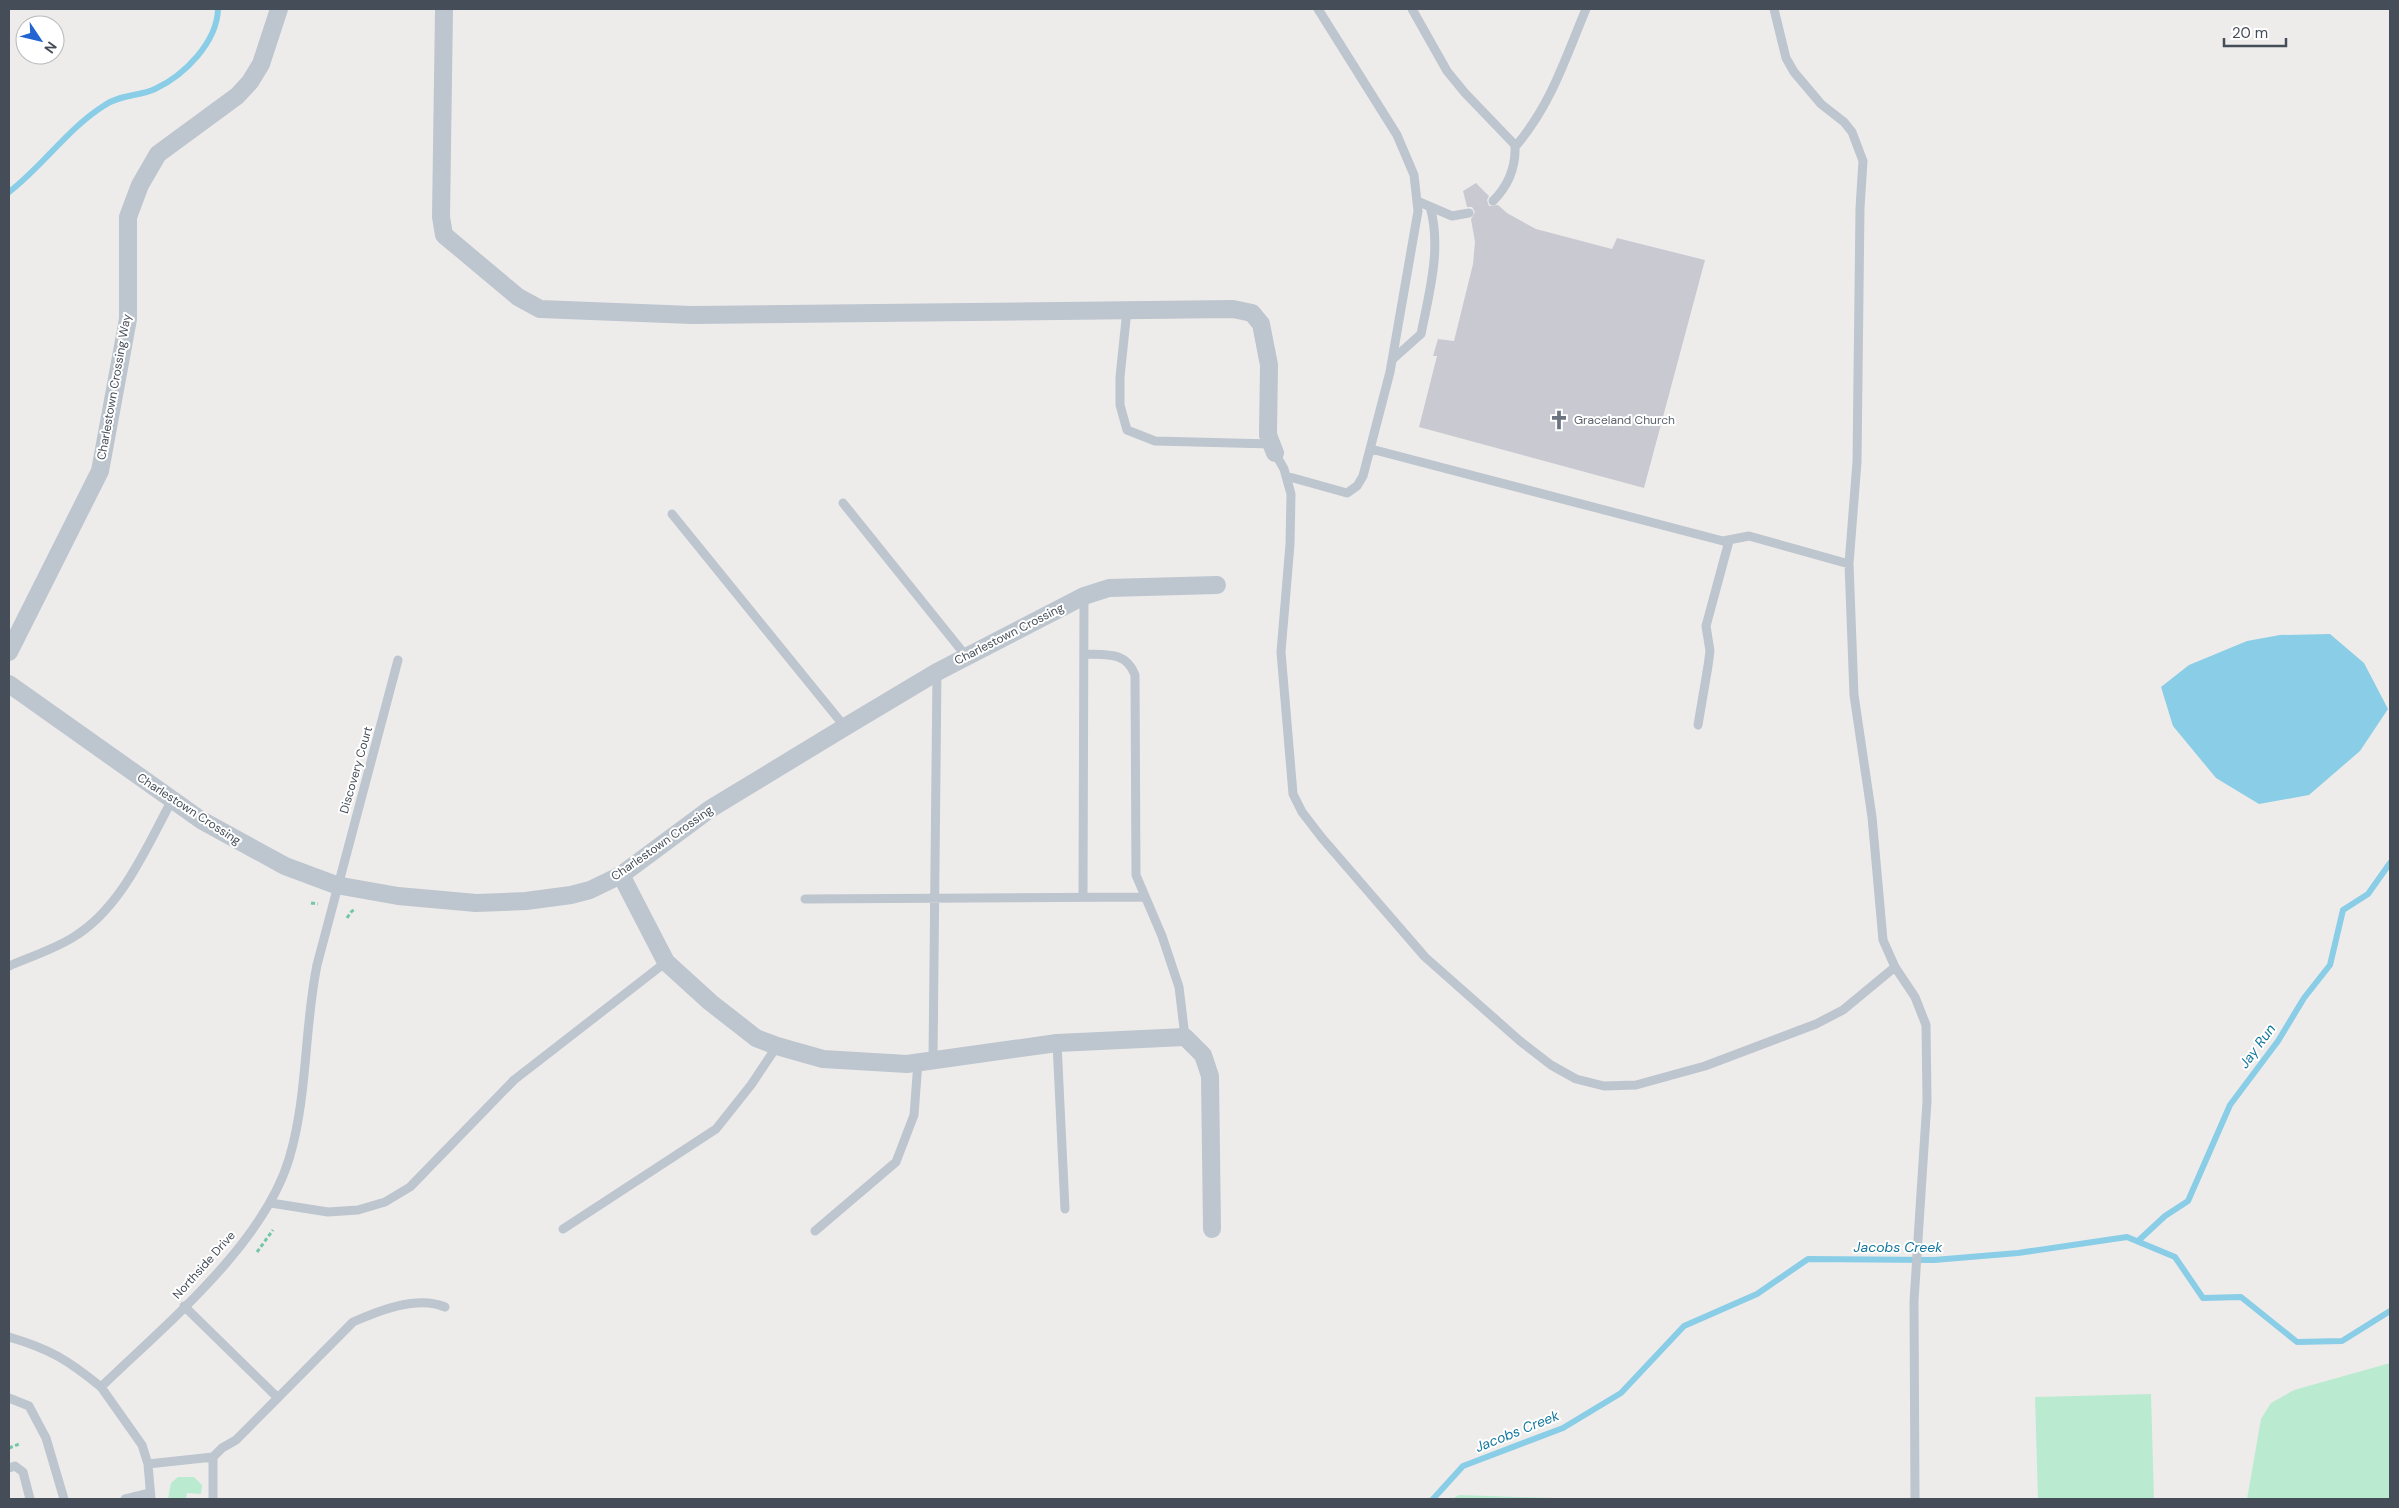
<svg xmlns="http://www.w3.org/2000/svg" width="2399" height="1508" font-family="'DM Sans',sans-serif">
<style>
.green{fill:#baebd0}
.water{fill:#89cde6}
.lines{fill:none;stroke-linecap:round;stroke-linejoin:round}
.stream{stroke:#89cde6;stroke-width:6}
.building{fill:#c9cad1}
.path{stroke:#74c7a4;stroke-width:3;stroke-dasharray:4 2.5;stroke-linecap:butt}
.service{stroke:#bdc5ce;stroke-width:9}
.minor{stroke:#bdc5ce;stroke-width:18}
.labels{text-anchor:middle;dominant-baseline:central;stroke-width:4;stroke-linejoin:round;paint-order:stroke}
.street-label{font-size:12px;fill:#454e58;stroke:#fff}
.worship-label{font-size:12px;fill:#5b616d;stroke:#fff;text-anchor:start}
.water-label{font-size:14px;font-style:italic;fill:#13779d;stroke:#fff}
</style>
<rect width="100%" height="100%" fill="#eeeceb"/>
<!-- green -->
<path class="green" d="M2390,1363V1499H2247L2261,1419L2271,1403L2294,1390Z
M2151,1394L2154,1499H2038L2035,1397Z
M178,1477H194L202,1485L201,1494L187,1493L186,1499H168L171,1483Z
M1459,1495L1585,1499H1452Z"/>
<!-- water -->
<path class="water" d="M2330,634L2364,663L2388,709L2360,751L2309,795L2259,804L2216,778L2173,726L2161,687L2189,665L2247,641L2280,635Z"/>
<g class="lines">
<!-- stream -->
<path class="stream" d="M9,192C43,166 68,128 105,105C119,95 140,96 155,89C185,75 217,42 218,9
M2138,1241L2165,1216L2188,1201L2230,1105L2278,1041L2304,998L2330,965L2343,910L2368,894L2390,863
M1433,1499L1463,1466L1563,1428L1621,1393L1684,1326L1757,1294L1808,1259L1934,1260L2018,1253L2127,1237L2175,1257L2203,1298L2241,1297L2297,1342L2342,1341L2390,1311"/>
</g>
<!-- building -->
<path class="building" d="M1476,183L1489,196L1487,200L1489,206L1498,205L1507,213L1536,229L1612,249L1617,238L1705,260L1644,488L1419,427L1437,356H1433L1438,339L1454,341L1473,264L1475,242L1471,219L1475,212L1472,207H1467L1463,191Z"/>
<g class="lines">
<!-- path -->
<path class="path" d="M311,903L318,904
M347,918L352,911L356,909
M257,1252L273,1230
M9,1448L19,1444"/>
<!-- service -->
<path class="service" d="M1412,9L1447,71L1465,93L1515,145C1516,166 1509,185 1493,201
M1774,9L1786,58L1794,72L1821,104L1844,122L1852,132L1863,161L1860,208L1857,462L1849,564L1854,695L1872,817L1883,940L1895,967L1915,997L1926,1025L1927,1101L1914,1301L1915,1499
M1515,147C1551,105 1565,59 1586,9
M1417,201L1452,216L1469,213
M1127,310L1120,377V405L1127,430L1155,441L1272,444
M1393,359L1421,334C1429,294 1442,247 1430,207
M1371,449L1723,541L1749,536L1849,564
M1275,453L1284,469L1291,494L1290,544L1281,652L1293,794L1302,812L1322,838L1425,957L1520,1041L1551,1065L1576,1079L1604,1086L1636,1085L1705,1066L1816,1024L1843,1010L1895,967
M1286,476L1347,493L1357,486L1363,476L1390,372L1418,211L1414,175L1397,135L1318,9
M843,503L966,656
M672,514L845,727
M1084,654C1106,655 1126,651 1135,675L1136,875L1162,936L1179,987L1185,1037
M1698,725L1708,666L1710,651L1706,626L1729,541
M1083,896L1084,596
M805,899L1144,897
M9,966C30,957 52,950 72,938C121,909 146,848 172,800
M1057,1043L1065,1209
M933,1060L937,672
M271,1203L328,1212L358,1210L385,1202L410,1187L514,1080L666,962
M563,1229L716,1129L751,1085L777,1046
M815,1231L896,1162L914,1115L918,1062
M184,1306L278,1398
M9,1337C50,1349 68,1360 101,1387C165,1325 263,1245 289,1159C308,1096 304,1028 317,965L398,660
M101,1387L142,1445L148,1464L151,1499
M9,1398L29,1406L46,1438L64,1499
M148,1464L213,1457
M9,1468L15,1466L23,1472L30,1499
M125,1499L150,1493
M213,1499V1457L222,1448L236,1440L353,1322C378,1311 417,1295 445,1307"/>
<!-- minor -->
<path class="minor" d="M444,9L441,217L444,235L518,297L540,309L692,315L1233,309L1252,313L1261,324L1269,365L1268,435L1275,453
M9,652L100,471L128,319V217L140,185L158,154L237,96L250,82L261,64L279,9
M9,684L201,820L285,866L336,885L398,896L476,903L526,901L571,895L590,890L621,875L710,809L845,727L937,672L1084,596L1109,588L1217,585
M621,875L666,962L710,1002L756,1038L777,1046L823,1059L907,1064L1057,1043L1185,1037L1203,1055L1210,1076L1212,1229"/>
</g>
<!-- icons -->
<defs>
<symbol id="church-bare" viewBox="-9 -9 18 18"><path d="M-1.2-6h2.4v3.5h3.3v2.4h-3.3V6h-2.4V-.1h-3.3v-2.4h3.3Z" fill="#6b7280" stroke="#fff" stroke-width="2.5" paint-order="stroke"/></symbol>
</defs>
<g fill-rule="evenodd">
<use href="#church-bare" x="1545" y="406" width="28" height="28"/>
</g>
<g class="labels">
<!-- street labels -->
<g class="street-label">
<text transform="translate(114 387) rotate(-80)">Charlestown Crossing Way</text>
<text transform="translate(1009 634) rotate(-27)">Charlestown Crossing</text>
<text transform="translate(356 770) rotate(-74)">Discovery Court</text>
<text transform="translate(189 809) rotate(33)">Charlestown Crossing</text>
<text transform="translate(662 843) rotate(-35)">Charlestown Crossing</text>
<text transform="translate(204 1265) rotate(-48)">Northside Drive</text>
</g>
<!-- worship labels -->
<g class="worship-label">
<text x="1574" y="420">Graceland Church</text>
</g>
<!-- water labels -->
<g class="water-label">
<text transform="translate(2257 1046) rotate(-54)">Jay Run</text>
<text x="1898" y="1247">Jacobs Creek</text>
<text transform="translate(1517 1431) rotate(-22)">Jacobs Creek</text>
</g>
</g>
<!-- border -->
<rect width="2399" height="1508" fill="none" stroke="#454e58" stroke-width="20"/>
<!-- north arrow -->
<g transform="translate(40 40) rotate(125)"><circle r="24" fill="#ffffff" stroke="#b5b8bc"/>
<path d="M0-4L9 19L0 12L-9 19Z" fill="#2164d2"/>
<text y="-8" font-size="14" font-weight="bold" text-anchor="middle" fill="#454e58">N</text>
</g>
<!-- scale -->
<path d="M2224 38v8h62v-8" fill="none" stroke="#454e58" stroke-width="2.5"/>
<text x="2232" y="38" font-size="15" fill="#454e58" stroke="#ffffff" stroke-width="4" paint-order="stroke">20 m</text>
</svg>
